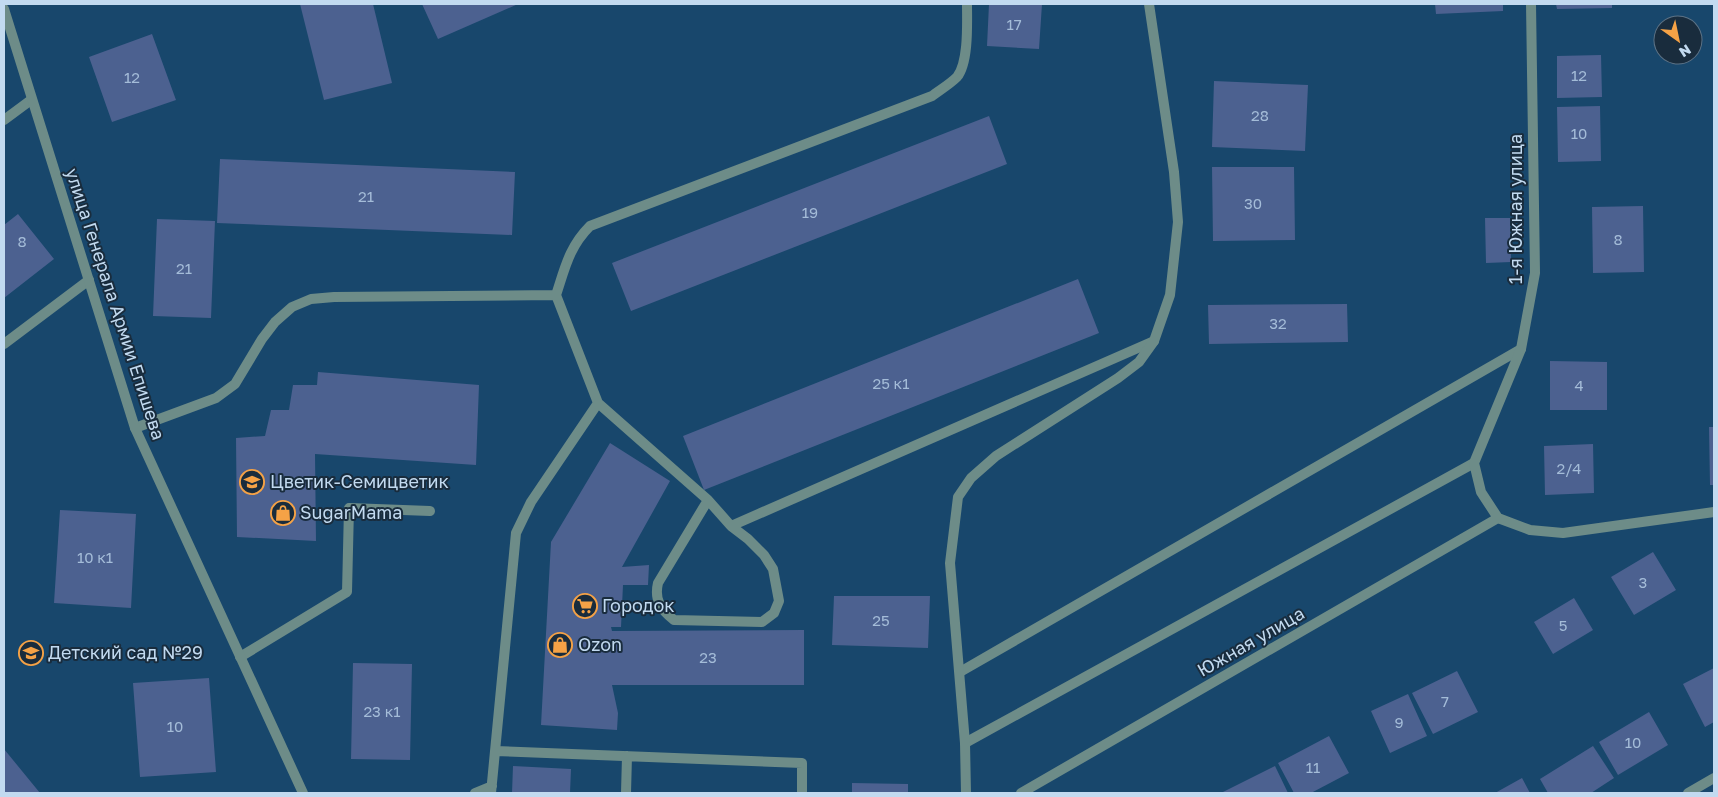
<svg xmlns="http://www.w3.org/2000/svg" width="1718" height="797" font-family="'Golos Text',sans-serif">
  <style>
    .building { fill: #4c6190 }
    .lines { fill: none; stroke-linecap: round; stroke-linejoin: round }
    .lane { stroke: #6d8c88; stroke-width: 10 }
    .street { stroke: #6d8c88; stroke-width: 10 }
    .labels { text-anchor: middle; stroke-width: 4; stroke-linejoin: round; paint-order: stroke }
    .number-label { font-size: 15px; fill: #a4bcd8 }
    .street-label { font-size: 18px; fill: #c2daf0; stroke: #192c3d }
    .poi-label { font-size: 18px; fill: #c2daf0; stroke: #192c3d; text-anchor: start }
  </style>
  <rect width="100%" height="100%" fill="#18476c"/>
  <path class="building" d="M300,4H338V5L373,4L392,83L324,100Z
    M422,4H518L438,39Z
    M989,4H1042L1039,49L987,46Z
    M1435,4H1503V11L1436,14Z
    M1556,4H1612V8L1557,9Z
    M152,34L176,100L112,122L89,57Z
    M1601,55L1602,97L1557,98V56Z
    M1214,81L1308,85L1305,151L1212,147Z
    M1600,106L1601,161L1558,162L1557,107Z
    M989,116L1007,164L631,311L612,263Z
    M220,159L515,172L512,235L217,223Z
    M1212,167H1294L1295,240L1213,241Z
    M1643,206L1644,272L1593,273L1592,207Z
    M18,214L54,259L4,298V225Z
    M1485,218H1510L1511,262L1486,263Z
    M157,219L215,221L211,318L153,316Z
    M1078,279L1099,333L704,490L683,436Z
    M1347,304L1348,342L1209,344L1208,305Z
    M1550,361L1607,362V410H1550Z
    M318,372L479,385L476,465L315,454L316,541L237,537L236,438L265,436L271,410H289L293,385H317Z
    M1709,427H1714V485H1710Z
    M610,443L670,481L622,567L649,565L648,585H623L621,627H611L612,631L804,630V685H612L618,713L617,730L541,725L551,542Z
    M1593,444L1594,493L1545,495L1544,446Z
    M60,510L136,514L131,608L54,603Z
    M1653,552L1676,590L1634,615L1611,577Z
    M834,596H930L928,648L832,645Z
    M1574,598L1593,630L1553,654L1534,622Z
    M353,663L412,664L410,760L351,759Z
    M1714,668V722L1705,727L1683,684Z
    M1457,671L1478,712L1433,734L1412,693Z
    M209,678L216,772L140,777L133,683Z
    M1408,694L1427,736L1390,753L1371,711Z
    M1649,712L1668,745L1618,775L1599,742Z
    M1329,736L1349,773L1311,793H1294L1278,763Z
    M1593,746L1614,778L1591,793H1548L1540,779Z
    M4,749L40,793H4Z
    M513,766L571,769L570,793H512Z
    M1275,766L1288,793H1221Z
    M1522,778L1530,793H1495Z
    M852,783L908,784V793H852Z"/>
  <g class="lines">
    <path class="lane" d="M4,120L31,100
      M556,295C565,268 569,247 590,226L932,96C940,90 950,84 957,77C969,62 967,22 967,4
      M4,344L89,280
      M135,428L216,398L235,384L262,339L275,322L292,307L311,299L334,297L556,295L598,403
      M731,526L1154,341
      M240,657L347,592L349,508L430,511
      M960,672L1521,349
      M965,743L1474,463
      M495,751L802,763V793
      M475,793L492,786
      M491,793L516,533L531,502L598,403L708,500L731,526L748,539L764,555L773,569L779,601L774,613L762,622L674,620C661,610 654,600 658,583L708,500
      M626,793L627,756"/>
    <path class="street" d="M4,9L135,428L303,793
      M1498,518L1481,492L1474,463L1521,349L1535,273L1531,4
      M1498,518L1530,530L1563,533L1714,512
      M966,793L965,743L950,563L958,497L971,478L996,456L1118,378L1139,362L1154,341L1170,295L1178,222L1174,172L1149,4
      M1021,793L1498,518
      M1688,793L1714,778"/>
  </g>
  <defs>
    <symbol id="school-ring" viewBox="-11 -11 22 22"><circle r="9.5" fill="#192c3d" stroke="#f5a246" stroke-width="1.5"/><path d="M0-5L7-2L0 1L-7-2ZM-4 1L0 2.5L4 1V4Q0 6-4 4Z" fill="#f5a246"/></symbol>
    <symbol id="shop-ring" viewBox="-11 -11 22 22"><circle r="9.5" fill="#192c3d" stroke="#f5a246" stroke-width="1.5"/><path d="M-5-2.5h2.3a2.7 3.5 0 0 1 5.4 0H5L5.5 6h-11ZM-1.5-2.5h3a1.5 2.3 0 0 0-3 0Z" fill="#f5a246"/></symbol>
    <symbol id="supermarket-ring" viewBox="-11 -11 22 22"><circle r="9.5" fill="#192c3d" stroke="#f5a246" stroke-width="1.5"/><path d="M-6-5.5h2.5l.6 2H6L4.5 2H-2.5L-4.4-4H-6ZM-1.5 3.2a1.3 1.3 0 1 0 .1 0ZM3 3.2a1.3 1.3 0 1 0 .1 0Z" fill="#f5a246"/></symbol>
  </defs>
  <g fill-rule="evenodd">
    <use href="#school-ring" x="238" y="468" width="28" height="28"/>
    <use href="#shop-ring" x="269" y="499" width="28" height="28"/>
    <use href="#supermarket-ring" x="571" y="592" width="28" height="28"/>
    <use href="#shop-ring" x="546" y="631" width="28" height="28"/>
    <use href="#school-ring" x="17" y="639" width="28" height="28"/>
  </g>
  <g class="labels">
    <g class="number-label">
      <text x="1014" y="30">17</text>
      <text x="1579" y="81">12</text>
      <text x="132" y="83">12</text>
      <text x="1260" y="121">28</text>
      <text x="1579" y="139">10</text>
      <text x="366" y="202">21</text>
      <text x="1253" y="209">30</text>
      <text x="810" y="218">19</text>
      <text x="1618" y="245">8</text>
      <text x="22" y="247">8</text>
      <text x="184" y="274">21</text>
      <text x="1278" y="329">32</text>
      <text x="891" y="389">25 к1</text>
      <text x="1579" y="391">4</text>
      <text x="1569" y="474">2/4</text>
      <text x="95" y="563">10 к1</text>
      <text x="1643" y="588">3</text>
      <text x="881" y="626">25</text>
      <text x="1563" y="631">5</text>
      <text x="708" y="663">23</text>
      <text x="1445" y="707">7</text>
      <text x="382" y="717">23 к1</text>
      <text x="1399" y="728">9</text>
      <text x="175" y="732">10</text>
      <text x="1633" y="748">10</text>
      <text x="1313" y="773">11</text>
    </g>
    <g class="street-label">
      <text transform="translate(1516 209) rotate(-90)" y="6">1-я Южная улица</text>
      <text transform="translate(115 304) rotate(72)" y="6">улица Генерала Армии Епишева</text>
      <text transform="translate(1251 642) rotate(-30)" y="6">Южная улица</text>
    </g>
    <g class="poi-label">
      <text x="270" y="488">Цветик-Семицветик</text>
      <text x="300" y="519">SugarMama</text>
      <text x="602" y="612">Городок</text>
      <text x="578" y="651">Ozon</text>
      <text x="48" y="659">Детский сад №29</text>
    </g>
  </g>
  <rect width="1718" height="797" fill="none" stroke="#c2daf0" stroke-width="10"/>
  <g transform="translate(1678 40) rotate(147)"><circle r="24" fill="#192c3d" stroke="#5d7285"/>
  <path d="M0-4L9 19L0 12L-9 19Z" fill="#f5a246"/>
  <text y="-8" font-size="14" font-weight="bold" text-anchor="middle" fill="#c2daf0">N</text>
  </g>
</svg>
